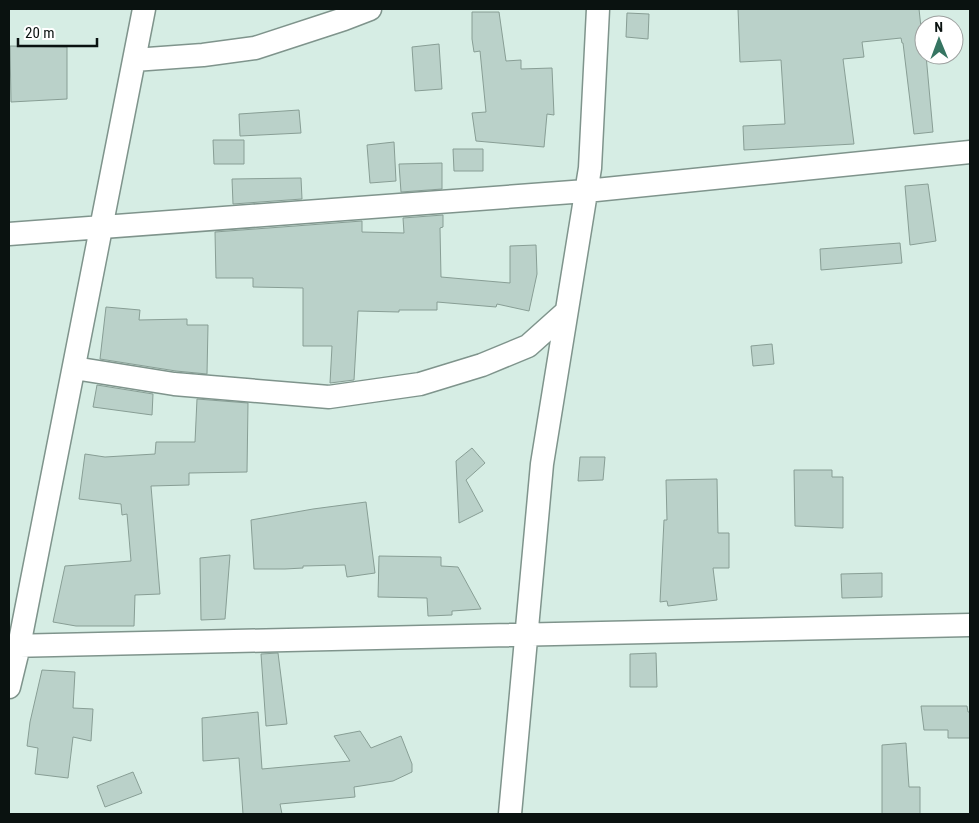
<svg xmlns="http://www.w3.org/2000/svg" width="979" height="823" font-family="'Roboto Condensed',sans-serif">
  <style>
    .building { fill: #bad1c9; stroke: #889e95 }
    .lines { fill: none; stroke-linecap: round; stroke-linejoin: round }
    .minor-casing { stroke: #7f948c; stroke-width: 25 }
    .minor { stroke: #fff; stroke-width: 22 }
  </style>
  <rect width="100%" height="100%" fill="#d6ede4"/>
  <path class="building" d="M738,9H919L924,55H926L933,132L914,134L903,43H902L901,38L862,42L864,57L843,59L854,144L744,150L743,126L785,124L781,60L740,62Z
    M472,12H499L506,61L521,60V69L552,68L554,115L547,114L544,147L476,141L472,113L486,112L480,51L474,52L472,39Z
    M627,13L649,14L648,39L626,37Z
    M439,44L442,89L415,91L412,47Z
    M10,46L67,47V99L11,102Z
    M299,110L301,133L240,136L239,114Z
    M213,140H244V164H214Z
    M394,142L396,181L370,183L367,145Z
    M453,149H483V171H454Z
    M442,163V189L401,192L399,164Z
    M301,178L302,199L233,204L232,179Z
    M928,184L936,241L910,245L905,186Z
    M443,215V227L440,228L441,277L510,283V246L536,245L537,274L529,311L497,304L496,307L437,302V310H399V312L358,311L354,380L330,383L332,346H303V288L253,287V278H216L215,232L362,221V232L404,233L403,218Z
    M900,243L902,263L821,270L820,249Z
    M106,307L140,310L139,320L187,319V325H208L207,374L176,371L100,359Z
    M772,344L774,364L753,366L751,346Z
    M97,385L153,394L152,415L93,407Z
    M197,399L248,403L247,472L189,473V485L151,486L160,594L135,595L134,626H76L53,622L65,566L131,561L127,514L122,515L121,504L79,499L85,454L105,457L155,454L156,442H195Z
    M472,448L485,463L466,480L483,511L459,523L456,461Z
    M580,457H605L603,480L578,481Z
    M794,470H832V477H843V528L795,526Z
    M717,479L718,533H729V568H713L717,600L668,606L667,601L660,602L664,520H667L666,480Z
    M366,502L375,573L347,577L345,565L303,566V568L285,569H254L251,520L313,509Z
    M230,555L225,619L201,620L200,558Z
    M379,556L441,557V566L458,567L481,609L452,611V615L428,616L427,598L378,597Z
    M882,573V597L842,598L841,574Z
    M278,653L287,724L266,726L261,654Z
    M656,653L657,687H630V654Z
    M42,670L75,672L73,708L93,709L91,741L73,737L68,778L35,774L38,748L27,746L30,722Z
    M921,706H967L968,712H970V738H948V730H924Z
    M258,712L262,769L350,761L334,736L360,731L371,748L401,736L412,764V772L393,781L354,787L355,797L280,804L282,814H243L239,758L203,761L202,718Z
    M906,743L909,787H920V814H882V745Z
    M133,772L142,793L105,807L97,786Z"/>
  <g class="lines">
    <defs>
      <path id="minor" d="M134,60L203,55L255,48L344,19L370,9
        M9,234L586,191L970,152
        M74,368L174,384L329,397L420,384L482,365L528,346L566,312
        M9,646L970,625
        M9,687L19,646L144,9
        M510,814L542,464L590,168L598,9"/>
    </defs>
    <use href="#minor" class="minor-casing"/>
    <use href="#minor" class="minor"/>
  </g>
  <rect width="979" height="823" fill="none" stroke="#0a1210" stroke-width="20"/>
  <g transform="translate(939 40) rotate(359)"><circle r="24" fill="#ffffff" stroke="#9da09f"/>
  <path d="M0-4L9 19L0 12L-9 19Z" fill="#367562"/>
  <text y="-8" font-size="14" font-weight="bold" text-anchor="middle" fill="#0a1210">N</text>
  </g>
  <path d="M18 38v8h79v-8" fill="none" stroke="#0a1210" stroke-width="2.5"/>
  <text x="25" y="38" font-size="15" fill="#0a1210" stroke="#ffffff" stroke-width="4" paint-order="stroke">20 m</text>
</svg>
